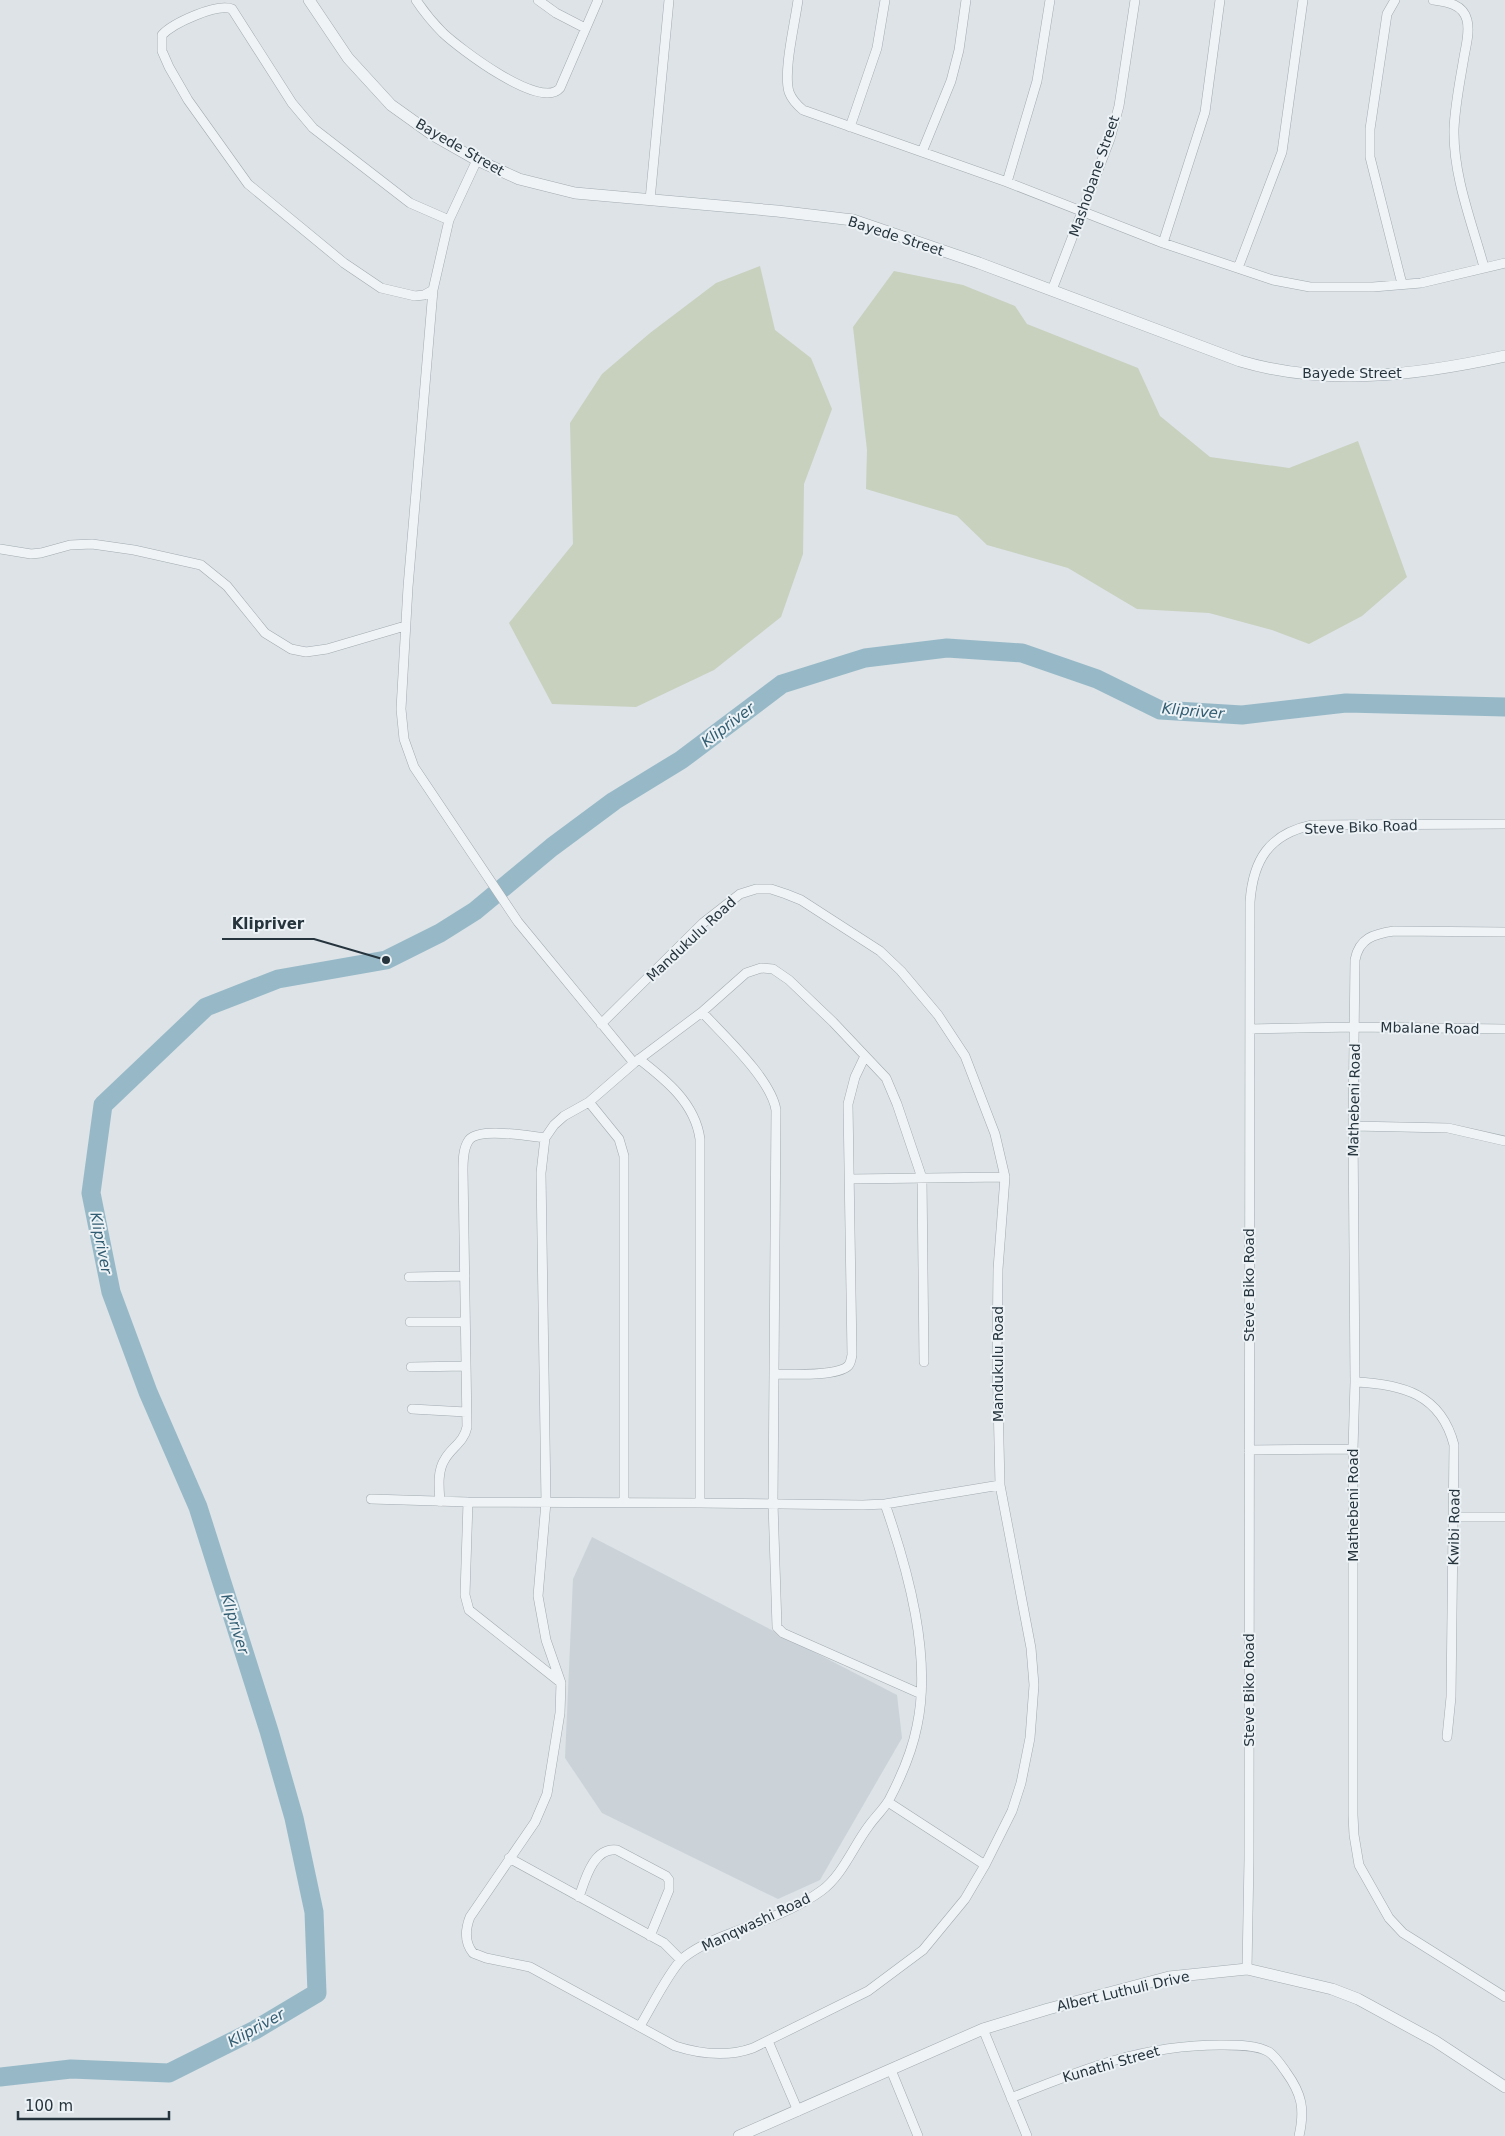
<svg xmlns="http://www.w3.org/2000/svg" width="1505" height="2136" font-family="'DejaVu Sans',sans-serif">
  <style>
    .built { fill: #cbd3d9 }
    .green { fill: #c7d1be }
    .lines { fill: none; stroke-linecap: round; stroke-linejoin: round }
    .river { stroke: #97b9c7; stroke-width: 19 }
    .minor-casing { stroke: #a2abb1; stroke-width: 10 }
    .tertiary-casing { stroke: #a2abb1; stroke-width: 12 }
    .minor { stroke: #f0f3f5; stroke-width: 9 }
    .tertiary { stroke: #f0f3f5; stroke-width: 11 }
    .labels { text-anchor: middle; stroke-width: 4; stroke-linejoin: round; paint-order: stroke }
    .street-label { font-size: 14px; fill: #26343d; stroke: #ecf2f5 }
    .water-label { font-size: 15px; font-style: italic; fill: #315c71; stroke: #ecf2f5 }
    .leader { fill: none; stroke: #26343d; stroke-width: 2 }
    .callout-dot { fill: #26343d; stroke: #ecf2f5; stroke-width: 2 }
    .callout-label { font-size: 15px; text-anchor: middle; font-weight: bold; fill: #26343d; stroke: #ecf2f5; stroke-width: 4; stroke-linejoin: round; paint-order: stroke }
  </style>
  <rect width="100%" height="100%" fill="#dde3e7"/>
  <path class="built" d="M592,1537L897,1695L902,1738L820,1880L778,1899L602,1813L565,1758L573,1579Z"/>
  <path class="green" d="M760,266L775,330L811,358L832,409L804,484L803,554L781,617L714,670L636,707L552,704L509,623L573,544L570,423L602,374L650,333L716,283Z
    M894,271L963,285L1015,306L1027,324L1138,368L1160,416L1210,457L1289,468L1358,441L1407,577L1362,616L1309,644L1272,630L1209,613L1137,609L1068,568L987,545L957,516L866,489L867,450L853,327Z"/>
  <g class="lines">
    <path class="river" d="M0,2077L71,2069L169,2073L255,2030L317,1993L314,1912L294,1818L269,1731L198,1507L148,1392L111,1292L91,1193L103,1105L206,1007L278,979L386,960L440,933L475,911L552,847L614,801L681,760L782,684L865,658L947,648L1022,653L1097,679L1160,710L1242,715L1346,703L1505,707"/>
    <defs>
      <path id="minor" d="M416,0C424,12 433,23 443,33C459,48 541,111 560,88L598,0
        M538,0L556,13L585,28
        M798,0C795,23 783,71 789,92C792,100 797,105 803,110L1007,182L1163,243L1273,280L1310,287H1373L1421,283L1505,263
        M1395,0L1387,14L1370,129V157L1402,284
        M1433,0C1447,2 1463,4 1467,20C1470,32 1466,45 1464,57C1460,81 1455,105 1454,129C1453,176 1472,223 1484,267
        M850,127L877,48L885,0
        M922,152L951,81L959,50L966,0
        M1007,182L1037,81L1050,0
        M650,200L669,0
        M449,220L410,203L313,128L292,103L232,9C217,3 173,23 162,35V51L169,67L188,100L248,184L344,263L381,288L415,296L424,295L433,290L449,220L477,160
        M1163,243L1205,112L1220,0
        M1238,268L1282,152L1303,0
        M433,290L408,587L401,709L404,739L414,767L518,922L634,1063
        M1052,290L1110,139L1119,106L1135,0
        M0,549L31,554L41,553L70,545L92,544L134,550L201,565L227,586L265,633L291,649L306,652L327,649L405,626
        M1505,932L1394,931C1374,934 1359,938 1355,960L1353,1126L1355,1382L1353,1449V1815L1354,1835L1359,1865L1389,1918L1403,1933L1505,1997
        M702,1012C724,1036 771,1079 776,1110L773,1503L777,1627L783,1633L921,1694
        M601,1024L703,923L740,894L756,889H771L786,894L801,900L880,951L901,971L938,1015L965,1056L995,1134L1005,1177L998,1269L997,1358L1000,1485L1031,1648L1034,1685L1030,1738L1021,1783L1012,1811L985,1865L965,1899L923,1950L868,1991L753,2048C728,2057 700,2054 675,2046L530,1967L486,1958L473,1953C464,1942 465,1930 470,1917L535,1822L547,1794L560,1713L561,1683L546,1640L538,1596L546,1502L541,1173L545,1138L554,1125L564,1116L589,1102L634,1063L702,1012L746,973L761,968L773,969L789,980L833,1022L886,1078L897,1104L922,1178L924,1362
        M1250,1029L1355,1027L1505,1029
        M639,1059C666,1080 695,1103 700,1139V1503
        M589,1102L619,1139L624,1156V1502
        M1353,1126L1448,1128L1505,1141
        M850,1179L1005,1177
        M409,1277L465,1276
        M410,1322H465
        M411,1367L466,1366
        M774,1374C790,1374 836,1377 848,1366C851,1363 851,1359 852,1355L848,1104L855,1077L865,1056
        M1355,1382C1402,1384 1441,1394 1454,1445L1451,1697L1447,1737
        M412,1409L466,1412
        M1249,1450L1353,1449
        M371,1499L468,1502L700,1503L863,1505L885,1504L1000,1485
        M440,1502C439,1488 437,1471 445,1459C452,1447 464,1442 467,1427L463,1170C463,1161 463,1148 469,1140C479,1127 529,1136 545,1138
        M468,1502L465,1595L469,1610L560,1682
        M1454,1517H1505
        M888,1802L985,1865
        M509,1858L664,1943L681,1960
        M579,1897C585,1880 593,1847 617,1850L666,1876L669,1880V1890L650,1936
        M1247,1969L1249,1859L1250,902C1253,860 1269,834 1312,825L1505,824
        M640,2026C651,2008 668,1973 682,1959C695,1948 713,1940 729,1934C759,1922 795,1910 821,1891C842,1876 853,1847 868,1827C874,1818 883,1810 889,1800C901,1777 912,1752 917,1726C932,1656 908,1570 885,1504
        M983,2029L1027,2136
        M768,2041L798,2111
        M891,2070L918,2136
        M1011,2098C1083,2069 1145,2044 1224,2045C1237,2045 1257,2045 1269,2052C1276,2057 1281,2065 1286,2072C1302,2094 1305,2109 1299,2136"/>
      <path id="tertiary" d="M309,0L348,58L391,105L433,135L477,160L519,179L575,193L777,211L853,220L979,263L1240,361C1328,387 1417,375 1505,356
        M739,2136L983,2029L1048,2009L1169,1977L1247,1969L1332,1989L1358,1999L1435,2041L1505,2087"/>
    </defs>
    <use href="#minor" class="minor-casing"/>
    <use href="#tertiary" class="tertiary-casing"/>
    <use href="#minor" class="minor"/>
    <use href="#tertiary" class="tertiary"/>
  </g>
  <g class="labels">
    <g class="street-label">
      <text transform="translate(460 147) rotate(30)" y="5">Bayede Street</text>
      <text transform="translate(1094 176) rotate(-71)" y="5">Mashobane Street</text>
      <text transform="translate(896 236) rotate(18)" y="5">Bayede Street</text>
      <text x="1352" y="378">Bayede Street</text>
      <text transform="translate(1361 827) rotate(-2)" y="5">Steve Biko Road</text>
      <text transform="translate(691 939) rotate(-43)" y="5">Mandukulu Road</text>
      <text transform="translate(1430 1028) rotate(1)" y="5">Mbalane Road</text>
      <text transform="translate(1354 1100) rotate(-89)" y="5">Mathebeni Road</text>
      <text transform="translate(1249 1285) rotate(-90)" y="5">Steve Biko Road</text>
      <text transform="translate(998 1364) rotate(-90)" y="5">Mandukulu Road</text>
      <text transform="translate(1353 1505) rotate(-90)" y="5">Mathebeni Road</text>
      <text transform="translate(1454 1527) rotate(-89)" y="5">Kwibi Road</text>
      <text transform="translate(1249 1690) rotate(-90)" y="5">Steve Biko Road</text>
      <text transform="translate(756 1922) rotate(-25)" y="5">Manqwashi Road</text>
      <text transform="translate(1123 1991) rotate(-13)" y="5">Albert Luthuli Drive</text>
      <text transform="translate(1111 2064) rotate(-16)" y="5">Kunathi Street</text>
    </g>
    <g class="water-label">
      <text transform="translate(1193 711) rotate(5)" y="5">Klipriver</text>
      <text transform="translate(728 725) rotate(-37)" y="5">Klipriver</text>
      <text transform="translate(101 1243) rotate(79)" y="5">Klipriver</text>
      <text transform="translate(235 1624) rotate(73)" y="5">Klipriver</text>
      <text transform="translate(256 2028) rotate(-29)" y="5">Klipriver</text>
    </g>
  </g>
  <path class="leader" d="M386 960L314 939H222"/>
  <circle class="callout-dot" cx="386" cy="960" r="5"/>
  <g class="callout-label">
    <text x="268" y="929">Klipriver</text>
  </g>
  <path d="M18 2111v8h151v-8" fill="none" stroke="#26343d" stroke-width="2.5"/>
  <text x="25" y="2111" font-size="15" fill="#26343d" stroke="#ecf2f5" stroke-width="4" paint-order="stroke">100 m</text>
</svg>
